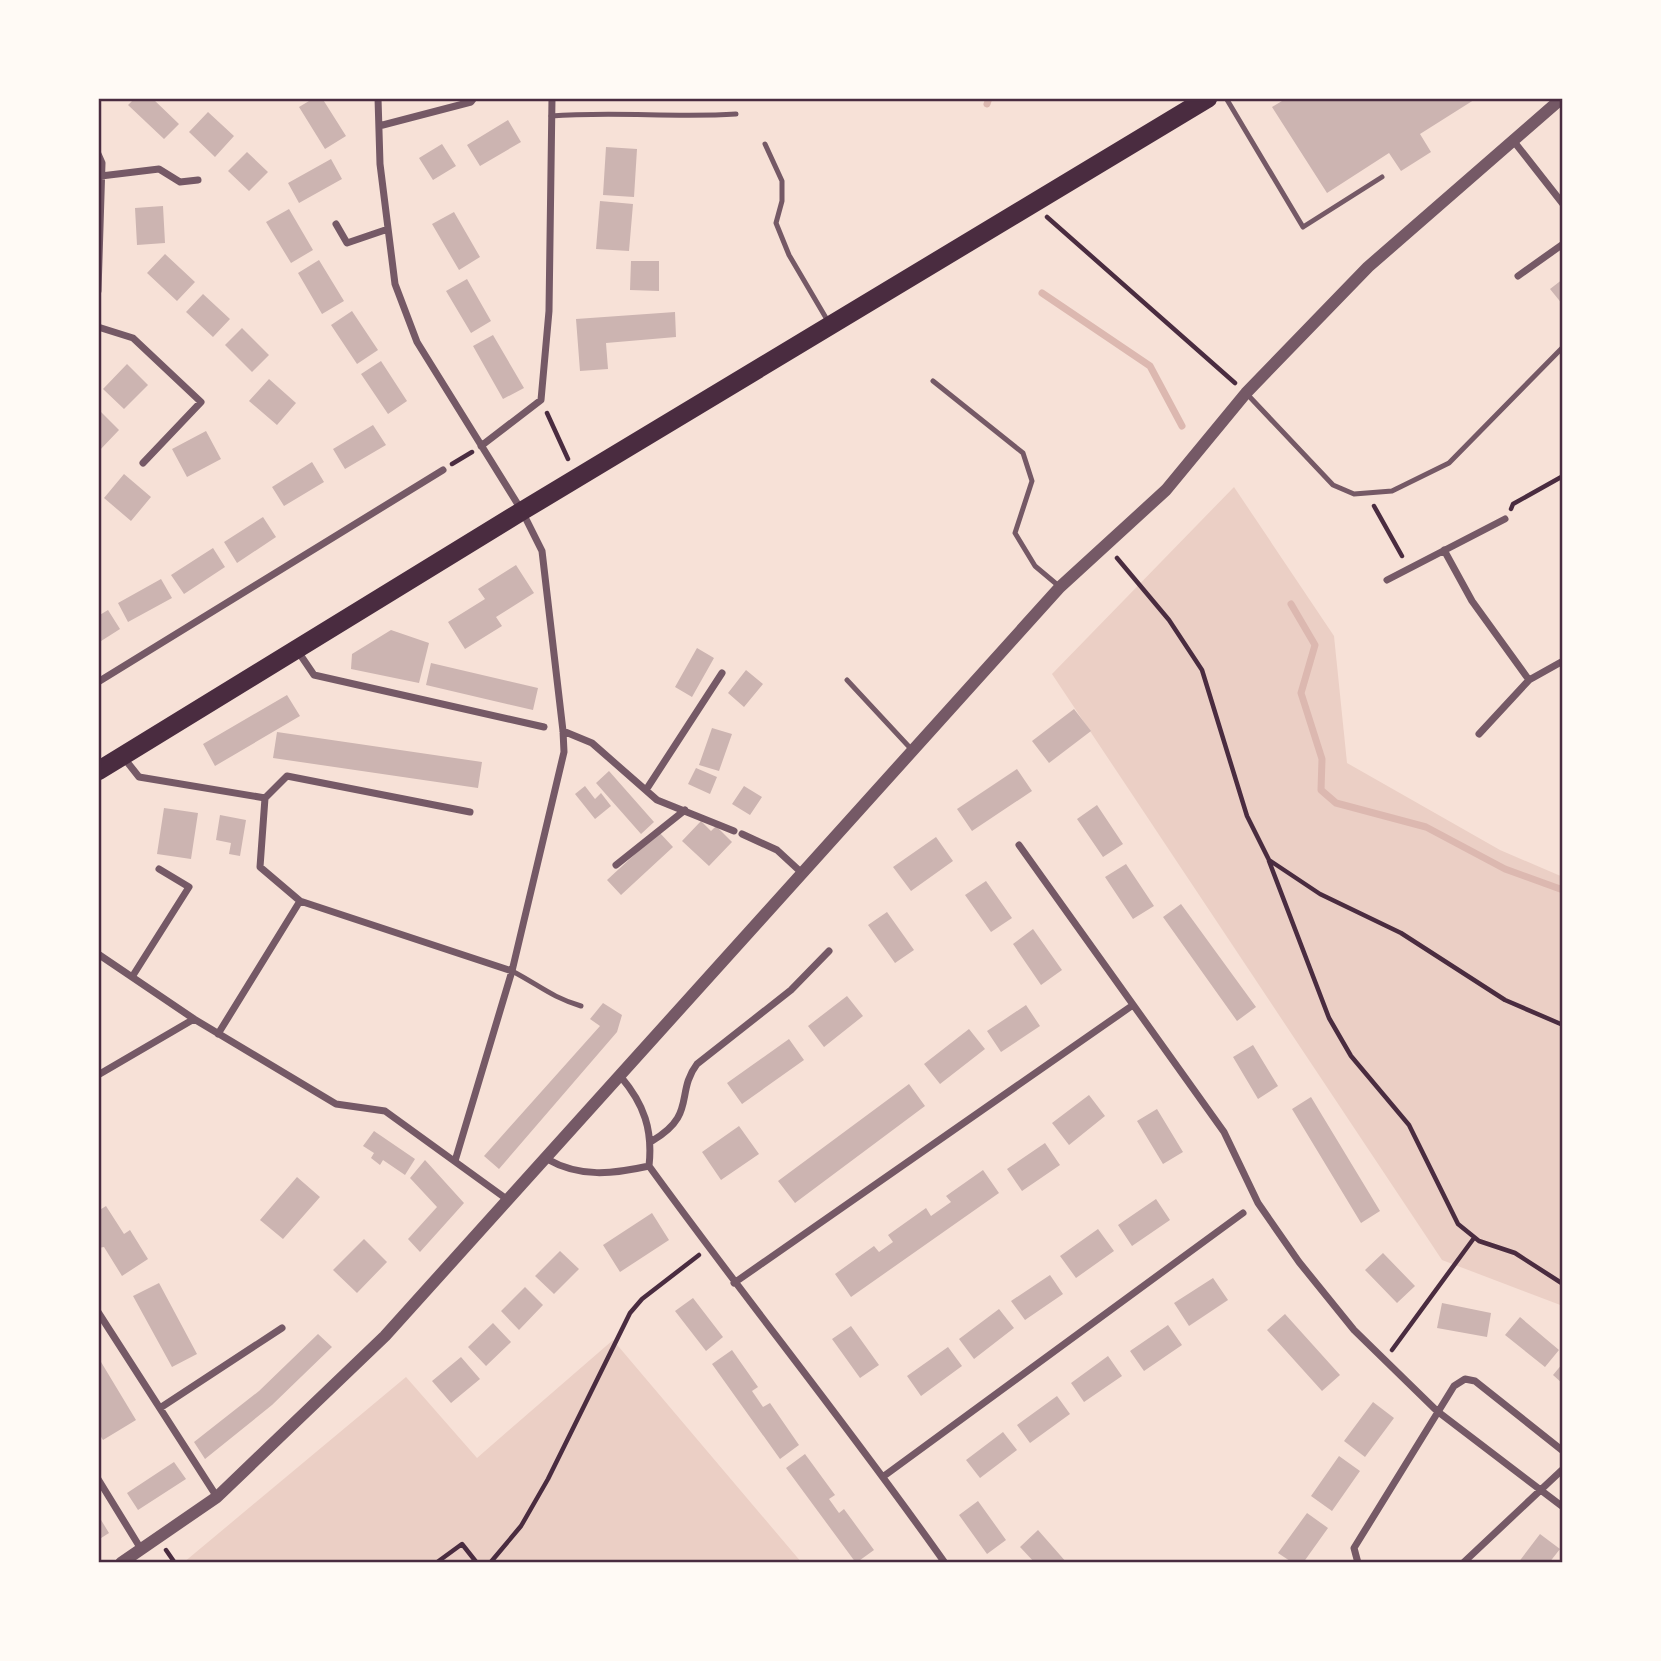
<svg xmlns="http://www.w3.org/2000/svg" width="1661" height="1661" font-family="'Fira Sans Condensed',sans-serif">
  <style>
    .green { fill: #ebcfc5 }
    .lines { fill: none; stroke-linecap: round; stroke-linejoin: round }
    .stream { stroke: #dcb8b0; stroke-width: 7 }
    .building { fill: #ccb4b1 }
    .path { stroke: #4a2c40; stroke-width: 4.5 }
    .service { stroke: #755966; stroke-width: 5 }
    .minor { stroke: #755966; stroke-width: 7 }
    .tertiary { stroke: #755966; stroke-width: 12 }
    .trunk { stroke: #4a2c40; stroke-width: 19 }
    .neatline { fill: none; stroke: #4a2c40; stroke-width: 2.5 }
  </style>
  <rect width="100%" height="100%" fill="#f7e1d7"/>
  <path class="green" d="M1234,487L1334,636L1347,763L1500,850L1563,877V1306L1442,1260L1052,674Z
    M613,1340L802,1563H183L406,1377L477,1458Z"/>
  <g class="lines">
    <path class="stream" d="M987,104L989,98
      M1042,293L1150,366L1182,426
      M1291,604L1315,645L1301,693L1322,759L1321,790L1336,803L1426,827L1505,869L1563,890"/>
  </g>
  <path class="building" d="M135,98H152L179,124L164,139L128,105Z
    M314,98H322L346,136L325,149L299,107Z
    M1287,98H1477L1420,134L1431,152L1401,171L1389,153L1327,193L1272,107Z
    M208,112L234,136L215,157L189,132Z
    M508,120L521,142L480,166L467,145Z
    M442,144L456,166L433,180L419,158Z
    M606,147L637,149L634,197L603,195Z
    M247,152L268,172L249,191L228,171Z
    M331,159L342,179L299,203L288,183Z
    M600,201L633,204L629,251L596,249Z
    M163,206L165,243L137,245L135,208Z
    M289,209L313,250L291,263L266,222Z
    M454,212L480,257L459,270L432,224Z
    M165,254L195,282L177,301L147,273Z
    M319,260L344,301L322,314L298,273Z
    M631,261H659V291L630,290Z
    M467,279L491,321L471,333L446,291Z
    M1563,279V305L1550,289Z
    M203,294L230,319L213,337L186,312Z
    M352,311L378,350L357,364L331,325Z
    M675,312L676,337L606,343L608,369L580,371L576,319Z
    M242,328L269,355L252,372L225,345Z
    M493,335L524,388L503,399L473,346Z
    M381,361L407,401L388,414L361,374Z
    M127,364L148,385L124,409L103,389Z
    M269,379L296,403L277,425L249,401Z
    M98,409L119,430L98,452Z
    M373,425L386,445L345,469L333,449Z
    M206,431L221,459L187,477L172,449Z
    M312,462L324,482L284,506L272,487Z
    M124,474L151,497L131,521L104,498Z
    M263,517L276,537L237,563L224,542Z
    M213,548L225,567L184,594L171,575Z
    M516,565L534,593L496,617L502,626L465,649L448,622L485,599L478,589Z
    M161,579L172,598L128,622L118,603Z
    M108,610L120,629L98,643V616Z
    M391,630L429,643L419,683L351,669L352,654Z
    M697,648L714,658L692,697L675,687Z
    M431,663L538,688L533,710L426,685Z
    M746,670L763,684L744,707L728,693Z
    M287,695L300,716L215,766L203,744Z
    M1074,709L1091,731L1049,763L1032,741Z
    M712,728L732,734L719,771L699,765Z
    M277,732L482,762L478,788L273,758Z
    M696,768L717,777L710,794L688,784Z
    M1017,769L1032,791L972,831L957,809Z
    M609,771L654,822L641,834L596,783Z
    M585,786L595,799L601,793L611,806L595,819L575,794Z
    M744,786L762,797L750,815L732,804Z
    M1097,805L1123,844L1103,857L1077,819Z
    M164,808L198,813L191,859L157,854Z
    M220,815L246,820L240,856L229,854L231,843L216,840Z
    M701,821L711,831L716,826L732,842L709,866L682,841Z
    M659,832L673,847L621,895L607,880Z
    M936,837L953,861L911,891L893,867Z
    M1126,864L1154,906L1133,919L1105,877Z
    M986,881L1012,918L991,932L965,895Z
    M1181,904L1256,1007L1237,1021L1163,917Z
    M887,912L914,950L895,963L868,925Z
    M1033,929L1062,970L1041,985L1013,944Z
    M847,996L863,1016L824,1047L808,1026Z
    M603,1003L622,1015L617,1032L499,1169L484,1156L600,1026L590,1019Z
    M1026,1005L1040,1026L1001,1052L987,1031Z
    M969,1029L985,1049L940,1084L924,1064Z
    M789,1039L804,1060L742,1104L727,1083Z
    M1253,1045L1278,1086L1258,1099L1233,1057Z
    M909,1084L925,1106L795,1203L778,1181Z
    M1089,1095L1105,1116L1069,1145L1052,1123Z
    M1311,1097L1380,1211L1361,1223L1292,1109Z
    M1157,1109L1183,1152L1163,1164L1137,1121Z
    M739,1126L759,1154L721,1180L702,1152Z
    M374,1131L415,1159L405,1175L383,1160L380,1165L371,1158L374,1153L363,1146Z
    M1045,1143L1060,1165L1022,1191L1007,1169Z
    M425,1160L464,1203L420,1252L408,1239L437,1207L410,1178Z
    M983,1170L999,1193L851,1297L835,1274L874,1246L879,1252L893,1242L888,1235L926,1208L931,1216L951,1202L946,1196Z
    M297,1177L320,1197L283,1239L260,1220Z
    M1156,1199L1170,1220L1132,1246L1118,1225Z
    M106,1206L124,1234L130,1230L148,1259L122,1276L104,1247L98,1248V1211Z
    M652,1213L669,1240L620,1272L603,1245Z
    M1098,1229L1114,1251L1076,1278L1060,1256Z
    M364,1239L387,1262L357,1293L333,1270Z
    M560,1251L579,1269L554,1294L535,1276Z
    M1383,1253L1415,1286L1397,1303L1365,1270Z
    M1050,1275L1063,1294L1025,1320L1011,1301Z
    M1213,1278L1228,1300L1189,1326L1174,1303Z
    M159,1283L197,1354L172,1367L133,1296Z
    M525,1287L543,1305L519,1330L501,1311Z
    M693,1298L723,1337L706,1351L675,1311Z
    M1442,1303L1491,1313L1487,1337L1437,1328Z
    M999,1309L1014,1328L974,1359L959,1339Z
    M1285,1314L1340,1375L1322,1391L1267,1330Z
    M1520,1317L1559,1350L1545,1367L1505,1335Z
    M493,1323L511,1342L486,1366L468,1347Z
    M1168,1325L1182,1345L1144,1371L1130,1351Z
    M851,1326L879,1365L860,1378L832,1339Z
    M318,1334L332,1347L272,1405L205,1459L194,1442L259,1391Z
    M948,1347L962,1366L921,1396L907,1376Z
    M732,1350L758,1387L752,1391L763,1407L770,1403L799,1445L780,1459L712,1364Z
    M1108,1356L1122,1376L1084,1402L1071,1383Z
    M98,1357L136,1420L103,1440L98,1432Z
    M461,1357L480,1379L451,1403L432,1381Z
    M1563,1363V1384L1553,1375Z
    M1057,1396L1070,1414L1030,1443L1017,1425Z
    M1373,1402L1394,1418L1365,1457L1344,1441Z
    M1003,1432L1017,1450L980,1478L966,1460Z
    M805,1454L835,1495L829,1499L839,1513L844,1509L874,1550L856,1563L786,1468Z
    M1339,1456L1360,1471L1332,1511L1311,1496Z
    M174,1462L186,1479L138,1510L127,1493Z
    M978,1501L1006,1540L987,1554L959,1515Z
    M1307,1513L1328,1528L1303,1563H1293L1278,1553Z
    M98,1515L109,1533L98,1540Z
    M1038,1530L1067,1563H1035L1020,1547Z
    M1540,1534L1560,1549L1549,1563H1518Z"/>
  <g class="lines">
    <path class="path" d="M1047,217L1235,383
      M547,413L568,459
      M452,464L472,452
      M1374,506L1402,556
      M1511,509L1513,504L1563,476
      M1117,558L1169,620L1202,670L1247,816L1269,860L1320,894L1401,933L1505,1000L1563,1025
      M1269,861L1329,1018L1351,1056L1409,1125L1458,1224L1479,1241L1515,1253L1563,1284
      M1392,1350L1474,1238
      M166,1550L175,1563
      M436,1563L462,1544L477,1563
      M490,1563L521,1526L548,1479L630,1313L642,1299L699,1255"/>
    <path class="service" d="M1226,98L1303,227L1382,177
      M551,116C613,111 675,118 736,114
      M765,144L782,181V201L776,223L789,255L829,323
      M933,381L1023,453L1032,481L1015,533L1035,566L1060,587
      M1246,393L1333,485L1354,494L1392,491L1449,463L1563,347
      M847,680L913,751
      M512,971C539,985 551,997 581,1006"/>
    <path class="minor" d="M378,98L380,164L395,284L417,342L522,511L542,551L563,731L564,752L512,971L455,1161
      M379,126L471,102L474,98
      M1512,139L1563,204
      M98,154L102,163L98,291
      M101,176L159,169L180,182L198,180
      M336,224L347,243L388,229
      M1518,276L1563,244
      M98,327L133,338L201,402L143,463
      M481,446L541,400L549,311L552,98
      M1444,550L1472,601L1529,680
      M1387,580L1505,519
      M297,650L314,675L544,727
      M98,682L443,470
      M563,731L592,743L657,800L734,831
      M1479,734L1529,680L1563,661
      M124,758L139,777L265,798L287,776L470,812
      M646,790L722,673
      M265,798L260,867L300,901L512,971
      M742,834L777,850L803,874
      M1019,845L1224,1132L1258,1203L1299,1262L1354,1330L1437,1411L1563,1507
      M616,865L685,810
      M98,954L194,1019L336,1104L385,1111L508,1200
      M132,977L189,887L159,869
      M218,1034L300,901
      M98,1075L194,1019
      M621,1077C644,1104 653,1130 649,1166C746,1300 850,1428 945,1563
      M652,1141C697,1115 675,1093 697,1064L791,990L829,951
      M547,1159C580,1178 613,1174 649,1166
      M734,1283L1133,1005
      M98,1312L217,1497
      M160,1408L282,1328
      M884,1476L1243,1213
      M98,1479L141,1549
      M1358,1563L1354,1548L1454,1386L1465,1379L1475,1381L1563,1451
      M1463,1563L1563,1469"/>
    <path class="tertiary" d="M121,1563L217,1497L385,1336L1060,587L1166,490L1246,393L1368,267L1562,98"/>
    <path class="trunk" d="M98,771L522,511L1208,98"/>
  </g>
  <rect width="1661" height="1661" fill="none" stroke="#fffaf5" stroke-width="200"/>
  <rect x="100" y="100" width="1461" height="1461" class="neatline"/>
</svg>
